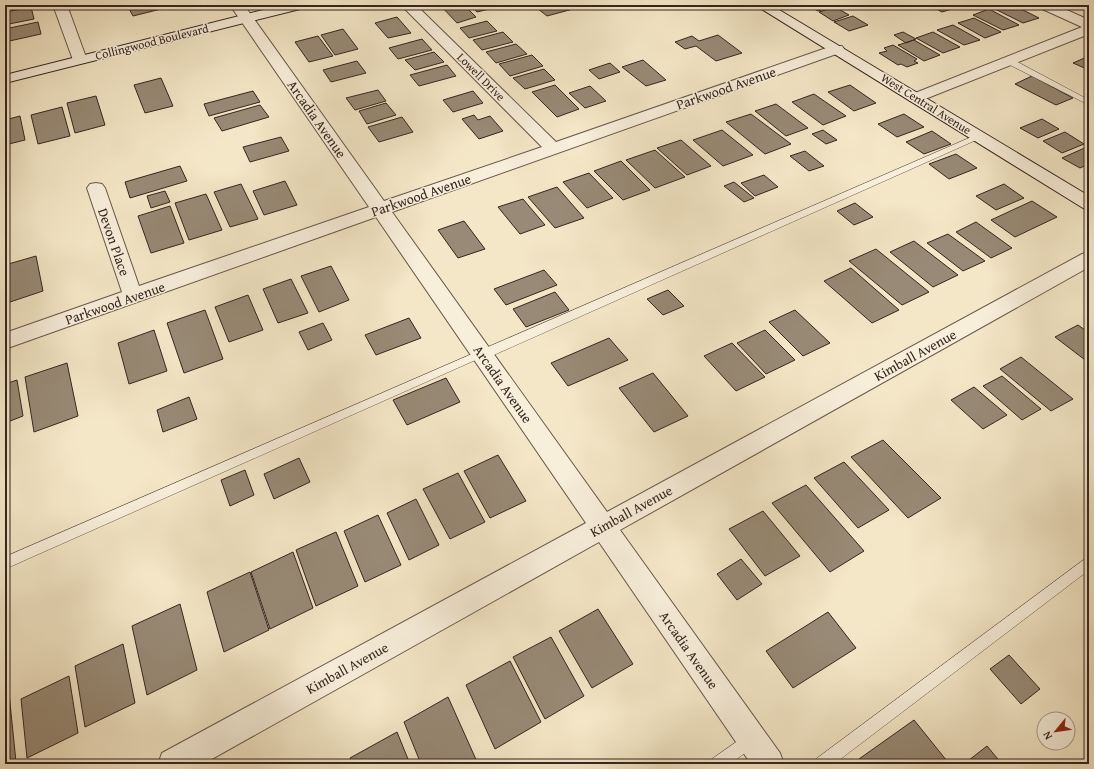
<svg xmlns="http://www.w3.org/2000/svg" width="1094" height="769" font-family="'Gentium Book Plus',serif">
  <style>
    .building { fill: #988a76; stroke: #35251f }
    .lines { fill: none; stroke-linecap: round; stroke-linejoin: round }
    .lane-casing { stroke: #655649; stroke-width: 1 }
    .street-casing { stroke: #655649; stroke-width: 2 }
    .secondary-casing { stroke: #35251f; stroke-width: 2 }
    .lane { fill: #f8efdb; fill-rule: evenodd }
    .street { fill: #f8efdb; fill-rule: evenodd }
    .secondary { fill: #f8efdb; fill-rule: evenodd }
    .labels { text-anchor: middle; stroke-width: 3; stroke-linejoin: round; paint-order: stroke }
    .far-street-label { font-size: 12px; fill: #35251f; stroke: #f8efdb }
    .street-label { font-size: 14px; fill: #35251f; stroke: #f8efdb }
  </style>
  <rect width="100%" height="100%" fill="#f4e7c7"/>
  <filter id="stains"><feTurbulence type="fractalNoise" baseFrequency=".005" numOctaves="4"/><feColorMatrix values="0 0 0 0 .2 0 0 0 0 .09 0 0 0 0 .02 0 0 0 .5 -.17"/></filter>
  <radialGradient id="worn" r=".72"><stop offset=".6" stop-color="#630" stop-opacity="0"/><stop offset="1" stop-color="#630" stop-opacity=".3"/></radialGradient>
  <path class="building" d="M127,5H164L165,8L133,16Z
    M440,5H464L476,17L457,23Z
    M470,5H495L497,7L477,12Z
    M533,5H568L573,9L547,16Z
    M807,5H832L833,6L818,11Z
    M929,5H950L955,8L942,12Z
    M1006,5H1013L1039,18L1023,23L995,9Z
    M31,7L34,19L9,24L6,12Z
    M835,7L849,15L833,21L819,12Z
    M989,9L1019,25L1003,30L973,15Z
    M853,16L868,25L849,31L834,22Z
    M397,17L411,33L388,38L375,23Z
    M974,18L1001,32L985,38L958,23Z
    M487,21L497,31L469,38L460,28Z
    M38,22L41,34L5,42V29Z
    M953,25L980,40L964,45L937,30Z
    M343,29L358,49L335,55L321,35Z
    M503,32L513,42L482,50L473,40Z
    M903,32L916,39L906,43L894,35Z
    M933,32L960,47L943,53L916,38Z
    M718,35L742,53L716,61L696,46L685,49L675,42L692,36L699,41Z
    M318,36L333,56L309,62L295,42Z
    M422,39L432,50L398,59L389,48Z
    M914,40L940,55L924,61L898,45Z
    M516,44L527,54L496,63L486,52Z
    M893,45L917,59L914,61L918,63L907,67L901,64L898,65L879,53L887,51L884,48Z
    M434,52L444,62L415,70L405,60Z
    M532,55L543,66L510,76L499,64Z
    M1089,56V70L1073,63Z
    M643,60L666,80L646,86L622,67Z
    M357,61L366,73L331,82L323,70Z
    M610,63L620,72L599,79L589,70Z
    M447,65L456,76L419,86L410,75Z
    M544,69L555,80L525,89L513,78Z
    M1032,76L1073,98L1056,105L1015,84Z
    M161,78L173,106L145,113L134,85Z
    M555,85L579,109L557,117L532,92Z
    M850,85L876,103L854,111L828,92Z
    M590,86L606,101L585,108L569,93Z
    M378,90L386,101L355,110L346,98Z
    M253,91L260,102L209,116L204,104Z
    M473,91L483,103L453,112L443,100Z
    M814,94L846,116L823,125L792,102Z
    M96,96L105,125L75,133L67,103Z
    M386,103L396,115L367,124L359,111Z
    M776,104L808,128L786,136L755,111Z
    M260,105L269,117L222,131L214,118Z
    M62,107L70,136L38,144L31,115Z
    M751,114L791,144L765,154L726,122Z
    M904,114L924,127L897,137L878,124Z
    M474,115L478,120L490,116L503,131L479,139L462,119Z
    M20,116L25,140L5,145V120Z
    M402,117L413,132L379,142L368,127Z
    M1042,119L1059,129L1038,138L1020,128Z
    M722,130L753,155L723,166L693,140Z
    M823,130L837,140L826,144L812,134Z
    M932,131L951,144L924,154L906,142Z
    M1065,132L1084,144L1062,153L1043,141Z
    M281,137L289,151L250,162L243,147Z
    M681,140L711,166L687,175L657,148Z
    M1089,146V164L1080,168L1062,158Z
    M655,150L685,177L655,188L626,160Z
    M805,151L824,166L809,171L790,156Z
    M956,154L977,168L949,179L929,164Z
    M621,161L650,190L623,200L594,171Z
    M180,166L187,181L130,198L125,182Z
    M589,173L613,198L587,208L563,182Z
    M764,175L778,187L755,196L741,183Z
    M285,181L297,205L264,215L253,191Z
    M734,182L754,198L744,202L724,186Z
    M241,184L258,219L230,227L214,192Z
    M1004,184L1024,198L996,210L976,196Z
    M557,187L584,218L555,228L528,197Z
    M165,191L170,202L151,208L147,196Z
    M206,194L222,230L189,240L175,203Z
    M523,199L545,225L520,234L498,207Z
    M1032,201L1057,217L1015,237L991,220Z
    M855,203L873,217L854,225L837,211Z
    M170,206L184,243L151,253L138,216Z
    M464,221L485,249L458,258L438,230Z
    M976,222L1012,248L991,258L956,232Z
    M948,234L985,261L963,271L927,243Z
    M914,241L958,275L933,287L890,252Z
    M876,249L929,292L902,305L849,261Z
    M36,256L43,291L7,303L5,265Z
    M331,266L349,300L319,312L301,276Z
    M851,268L899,310L872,323L824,281Z
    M544,270L557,285L506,305L494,289Z
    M291,279L308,313L278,323L263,289Z
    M668,290L684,306L663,315L647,299Z
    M555,292L569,310L526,327L513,309Z
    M248,295L263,330L229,342L215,307Z
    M205,310L223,359L184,373L167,323Z
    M795,310L830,343L803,356L769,322Z
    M409,318L421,338L376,355L365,335Z
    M323,323L332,340L308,350L299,332Z
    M1078,325L1089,333V363L1055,337Z
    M154,330L167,371L129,384L118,343Z
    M765,330L795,360L766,374L737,343Z
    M609,338L628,360L568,386L551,363Z
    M732,343L765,377L736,391L704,356Z
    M1021,357L1073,399L1051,411L1000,369Z
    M67,363L78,416L34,432L25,377Z
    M653,373L688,416L654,432L619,388Z
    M1002,376L1041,409L1022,420L983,386Z
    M446,378L460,402L407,425L393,400Z
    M17,380L23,416L5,423V384Z
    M974,387L1007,415L983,429L951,400Z
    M189,397L197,419L163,432L157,410Z
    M883,440L941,498L908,518L851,457Z
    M498,455L526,501L490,518L464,471Z
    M299,458L310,482L274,499L264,474Z
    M844,462L889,510L858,528L814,478Z
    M245,470L254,495L230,506L221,480Z
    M458,473L485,522L450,539L423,489Z
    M806,485L864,551L830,572L772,503Z
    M416,499L439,545L409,560L387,513Z
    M763,511L800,556L765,576L729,529Z
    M378,515L401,565L365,582L344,531Z
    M336,532L358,586L316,606L296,550Z
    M293,552L313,608L270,629L251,572Z
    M741,559L762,584L737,600L717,574Z
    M250,572L269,630L224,652L207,592Z
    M180,604L197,670L147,695L132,626Z
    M598,609L633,664L592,688L559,631Z
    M828,612L856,648L793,688L766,651Z
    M551,637L584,696L545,719L513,657Z
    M123,644L135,703L85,727L75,666Z
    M1009,655L1040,689L1021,704L990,669Z
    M510,661L541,722L495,749L466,685Z
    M69,676L78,733L27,758L21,699Z
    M9,693L16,762L5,764V695Z
    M448,697L478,764H421L404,722Z
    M914,720L947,761L943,764H863L859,759Z
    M397,732L410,764H352L350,758Z
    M987,746L1002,764H964Z"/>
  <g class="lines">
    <defs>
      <path id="lane" d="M1006,59H1012L1089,100V105L1006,63Z
        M976,135H982L983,137L487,358H480L5,569V557Z
        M1089,556V570L834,764H813L816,759Z
        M752,731L757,734L760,739L757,744L730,764H709L712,759Z"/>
      <path id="street" d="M53,5H67L87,60L85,63H75L73,60Z
        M230,5H244L384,201L542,147L401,5H416L556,142L832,46H842L844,49L842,52L392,212L607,512L1082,254L1089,252V267L620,530L780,753L784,764H751L599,542L203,764H158L162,753L586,523L376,217L5,349V333L122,292L87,188L90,184L96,183L102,184L105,188L139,286L369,207Z
        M1038,5H1056L1089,20V34L920,101H910L907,98L910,95L1082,27L1040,8Z"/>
      <path id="secondary" d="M283,5H306L304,8L5,83V75Z
        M755,5H771L1089,196V210L1083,208Z"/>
    </defs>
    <use href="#lane" class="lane-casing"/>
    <use href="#street" class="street-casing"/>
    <use href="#secondary" class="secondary-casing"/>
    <use href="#lane" class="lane"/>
    <use href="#street" class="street"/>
    <use href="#secondary" class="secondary"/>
  </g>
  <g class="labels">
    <g class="far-street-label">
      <text transform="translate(152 42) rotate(-14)" y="4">Collingwood Boulevard</text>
      <text transform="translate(481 77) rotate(45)" y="4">Lowell Drive</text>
      <text transform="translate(926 104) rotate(32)" y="4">West Central Avenue</text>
    </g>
    <g class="street-label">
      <text transform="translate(726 88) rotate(-19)" y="5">Parkwood Avenue</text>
      <text transform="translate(317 119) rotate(55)" y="5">Arcadia Avenue</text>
      <text transform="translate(421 195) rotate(-19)" y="5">Parkwood Avenue</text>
      <text transform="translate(114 242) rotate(71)" y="5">Devon Place</text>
      <text transform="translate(115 303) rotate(-19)" y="5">Parkwood Avenue</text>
      <text transform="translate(915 355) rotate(-29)" y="5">Kimball Avenue</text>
      <text transform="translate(503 384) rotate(55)" y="5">Arcadia Avenue</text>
      <text transform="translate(631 511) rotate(-29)" y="5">Kimball Avenue</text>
      <text transform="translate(689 650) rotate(55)" y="5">Arcadia Avenue</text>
      <text transform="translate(347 668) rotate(-29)" y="5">Kimball Avenue</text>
    </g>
  </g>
  <rect width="1094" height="769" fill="none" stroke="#f4e7c7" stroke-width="20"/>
  <rect x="6" y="6" width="1082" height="757" fill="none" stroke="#35251f" stroke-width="2"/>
  <rect x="10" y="10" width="1074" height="749" fill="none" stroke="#35251f"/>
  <g transform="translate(1056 731) rotate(241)"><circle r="19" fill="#f8efdb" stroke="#aa9e90"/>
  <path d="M0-3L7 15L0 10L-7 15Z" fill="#8f2418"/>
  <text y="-6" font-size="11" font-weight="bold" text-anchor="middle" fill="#35251f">N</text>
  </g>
  <rect width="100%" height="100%" filter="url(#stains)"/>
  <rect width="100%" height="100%" fill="url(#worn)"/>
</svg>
